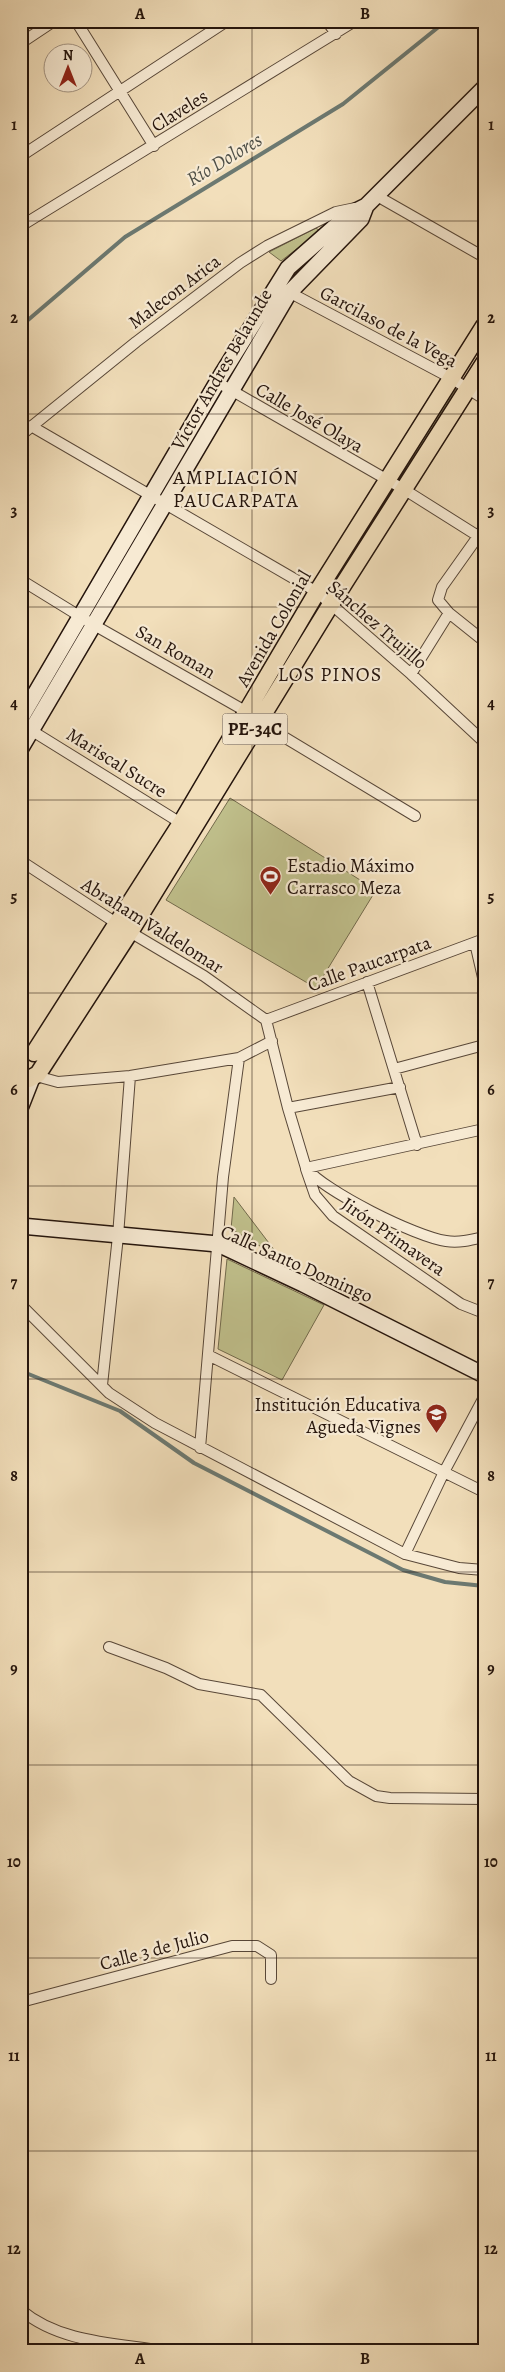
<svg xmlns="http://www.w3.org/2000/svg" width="505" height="2372" font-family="Alegreya,serif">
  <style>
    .green { fill: #c0c08c; stroke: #726a4c }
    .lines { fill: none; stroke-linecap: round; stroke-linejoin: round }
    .stream { stroke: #6c7971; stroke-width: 4 }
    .street-casing { stroke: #584738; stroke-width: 12 }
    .secondary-casing { stroke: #24140c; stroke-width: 18 }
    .primary-casing { stroke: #24140c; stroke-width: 19 }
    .street { stroke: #f7ead3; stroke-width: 10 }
    .secondary { stroke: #f7ead3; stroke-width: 15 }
    .primary { stroke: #f2dfbb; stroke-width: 16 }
    .grid { fill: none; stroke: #24140c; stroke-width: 1; stroke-opacity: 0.55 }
    .labels { text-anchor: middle; stroke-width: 4.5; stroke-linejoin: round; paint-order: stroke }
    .shield { fill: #f7ead3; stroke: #635448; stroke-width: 1 }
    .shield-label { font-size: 18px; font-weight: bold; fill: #24140c }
    .street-label { font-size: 19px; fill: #24140c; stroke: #f7ead3 }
    .poi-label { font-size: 19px; fill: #24140c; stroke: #f7ead3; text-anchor: start }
    .water-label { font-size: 20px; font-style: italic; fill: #4e4f47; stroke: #f7ead3 }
    .neighbourhood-label { font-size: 20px; letter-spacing: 1px; fill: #24140c; stroke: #f7ead3 }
    .neatline { fill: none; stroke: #24140c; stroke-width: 2 }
    .grid-label { font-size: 16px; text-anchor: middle; font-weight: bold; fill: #24140c }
  </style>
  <rect width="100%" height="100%" fill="#f2dfbb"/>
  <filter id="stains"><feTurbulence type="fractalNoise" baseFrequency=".004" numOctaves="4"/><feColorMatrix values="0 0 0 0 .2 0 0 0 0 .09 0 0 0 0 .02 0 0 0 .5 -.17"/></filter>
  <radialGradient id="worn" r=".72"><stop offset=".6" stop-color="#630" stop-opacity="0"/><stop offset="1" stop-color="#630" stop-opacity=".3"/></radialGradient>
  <path class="green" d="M316,228L320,231L281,261L269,252Z
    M453,388L456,389L401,479L398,477Z
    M230,798L376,890L316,988L166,900Z
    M234,1197L278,1255L277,1256L231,1229Z
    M227,1259L324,1305L282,1380L218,1349Z"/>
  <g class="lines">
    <path class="stream" d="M21,326L125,237L343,104L446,21
      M21,1371L120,1411L194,1463L403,1570L445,1582L484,1586"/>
    <defs>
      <path id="street" d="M76,21L154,146
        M327,21L336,34
        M21,43L54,21
        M21,156L227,21
        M377,196L484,257
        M21,226L355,21
        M285,290L451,378L484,399
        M217,382L405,490L478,536
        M31,426L317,592L411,674L484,742
        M21,435L136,342L240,263L267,246L336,212L355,208
        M484,528L442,587L438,600L449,613L484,641
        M21,580L94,625L247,712L259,722L415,816
        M411,674L449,613
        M21,724L184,825
        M21,861L130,932L204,976L266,1020
        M475,943L484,982
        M367,982L417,1145
        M266,1020L288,1108L306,1168C324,1191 416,1237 446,1241C459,1243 471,1240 484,1237
        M266,1020L484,939
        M394,1069L484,1045
        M36,1076L58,1082L130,1076L239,1058L272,1041
        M288,1108L400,1087
        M306,1168L484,1129
        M306,1169L315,1195L333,1216L461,1304L484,1313
        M21,1305L109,1393L155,1423L405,1554L459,1568L484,1570
        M208,1355L484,1492
        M102,1385L118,1236L130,1076
        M200,1448L223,1177L239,1058
        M405,1554L444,1472L484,1397
        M109,1647L166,1668L199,1684L261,1695L349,1781L376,1796L390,1798L484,1799
        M21,2002L232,1946H257L271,1955V1979
        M21,2310C60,2343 116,2343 164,2351"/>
      <path id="secondary" d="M21,718L222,374L288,268L348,215L366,206L484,88
        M21,748L289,293L361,219L366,206
        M21,1106L32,1078
        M21,1226L218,1244L303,1284L484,1375"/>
      <path id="primary" d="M34,1053L181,823L317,592L484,326
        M21,1077L29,1079L38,1074L130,932L331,604L484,363"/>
    </defs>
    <use href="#street" class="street-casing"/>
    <use href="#secondary" class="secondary-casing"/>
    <use href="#primary" class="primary-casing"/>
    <use href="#street" class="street"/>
    <use href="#secondary" class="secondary"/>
    <use href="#primary" class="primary"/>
  </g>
  <path class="grid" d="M252,21V2351M21,221H484M21,414H484M21,607H484M21,800H484M21,993H484M21,1186H484M21,1379H484M21,1572H484M21,1765H484M21,1958H484M21,2151H484"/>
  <defs>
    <symbol id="stadium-pin" viewBox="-11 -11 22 30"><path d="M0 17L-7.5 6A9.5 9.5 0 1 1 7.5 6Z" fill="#8f2418" stroke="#f7ead3"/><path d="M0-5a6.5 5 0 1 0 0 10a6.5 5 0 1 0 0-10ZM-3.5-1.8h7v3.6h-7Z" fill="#fff"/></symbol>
    <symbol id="school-pin" viewBox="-11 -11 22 30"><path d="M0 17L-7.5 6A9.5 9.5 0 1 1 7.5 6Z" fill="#8f2418" stroke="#f7ead3"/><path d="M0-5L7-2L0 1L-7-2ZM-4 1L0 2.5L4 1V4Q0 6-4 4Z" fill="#fff"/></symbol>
  </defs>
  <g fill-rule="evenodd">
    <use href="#stadium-pin" x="258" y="864" width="25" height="34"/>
    <use href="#school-pin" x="424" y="1402" width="25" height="34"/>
  </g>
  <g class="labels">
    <rect class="shield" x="222.5" y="713.5" width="65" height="31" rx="4"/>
    <g class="shield-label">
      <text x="255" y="735">PE-34C</text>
    </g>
    <g class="street-label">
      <text transform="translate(179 110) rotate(-32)" y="7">Claveles</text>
      <text transform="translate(174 291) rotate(-37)" y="7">Malecon Arica</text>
      <text transform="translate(389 326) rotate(28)" y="7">Garcilaso de la Vega</text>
      <text transform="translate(221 369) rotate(-60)" y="7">Víctor Andres Belaunde</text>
      <text transform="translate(310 417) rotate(30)" y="7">Calle José Olaya</text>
      <text transform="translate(378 624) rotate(41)" y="7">Sánchez Trujillo</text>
      <text transform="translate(273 628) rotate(-60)" y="7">Avenida Colonial</text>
      <text transform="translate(176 651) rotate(30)" y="7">San Roman</text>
      <text transform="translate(117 762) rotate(32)" y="7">Mariscal Sucre</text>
      <text transform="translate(153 925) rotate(32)" y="7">Abraham Valdelomar</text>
      <text transform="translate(369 963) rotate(-20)" y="7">Calle Paucarpata</text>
      <text transform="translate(394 1236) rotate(35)" y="7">Jirón Primavera</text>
      <text transform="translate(297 1263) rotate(24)" y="7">Calle Santo Domingo</text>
      <text transform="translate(154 1949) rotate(-15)" y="7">Calle 3 de Julio</text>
    </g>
    <g class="poi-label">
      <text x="287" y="872">Estadio Máximo<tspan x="287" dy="22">Carrasco Meza</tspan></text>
      <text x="421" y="1411" text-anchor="end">Institución Educativa<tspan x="421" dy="22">Agueda Vignes</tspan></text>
    </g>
    <g class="water-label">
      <text transform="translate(224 159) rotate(-31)" y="7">Río Dolores</text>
    </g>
    <g class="neighbourhood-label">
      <text x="236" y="484">AMPLIACIÓN<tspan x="236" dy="23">PAUCARPATA</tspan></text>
      <text x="330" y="681">LOS PINOS</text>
    </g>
  </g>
  <rect width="505" height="2372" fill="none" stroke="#f2dfbb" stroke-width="55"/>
  <g transform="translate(68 68)"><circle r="24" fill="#f7ead3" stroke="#a39483"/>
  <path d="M0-4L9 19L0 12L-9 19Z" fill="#8f2418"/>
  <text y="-8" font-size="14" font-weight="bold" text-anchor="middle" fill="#24140c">N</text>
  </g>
  <rect x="28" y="28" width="450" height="2316" class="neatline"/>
  <g class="grid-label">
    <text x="140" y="19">A</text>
    <text x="365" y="19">B</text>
    <text x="14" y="130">1</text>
    <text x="491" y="130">1</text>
    <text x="14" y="323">2</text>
    <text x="491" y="323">2</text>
    <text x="14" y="516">3</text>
    <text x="491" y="516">3</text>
    <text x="14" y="709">4</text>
    <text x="491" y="709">4</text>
    <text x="14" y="902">5</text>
    <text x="491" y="902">5</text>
    <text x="14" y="1095">6</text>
    <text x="491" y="1095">6</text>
    <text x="14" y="1288">7</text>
    <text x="491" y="1288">7</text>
    <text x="14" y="1481">8</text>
    <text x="491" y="1481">8</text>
    <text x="14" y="1674">9</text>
    <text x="491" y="1674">9</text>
    <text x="14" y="1867">10</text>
    <text x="491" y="1867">10</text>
    <text x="14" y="2061">11</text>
    <text x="491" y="2061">11</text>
    <text x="14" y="2254">12</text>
    <text x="491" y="2254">12</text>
    <text x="140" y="2364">A</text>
    <text x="365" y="2364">B</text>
  </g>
  <rect width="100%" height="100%" filter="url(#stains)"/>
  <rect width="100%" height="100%" fill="url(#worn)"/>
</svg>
